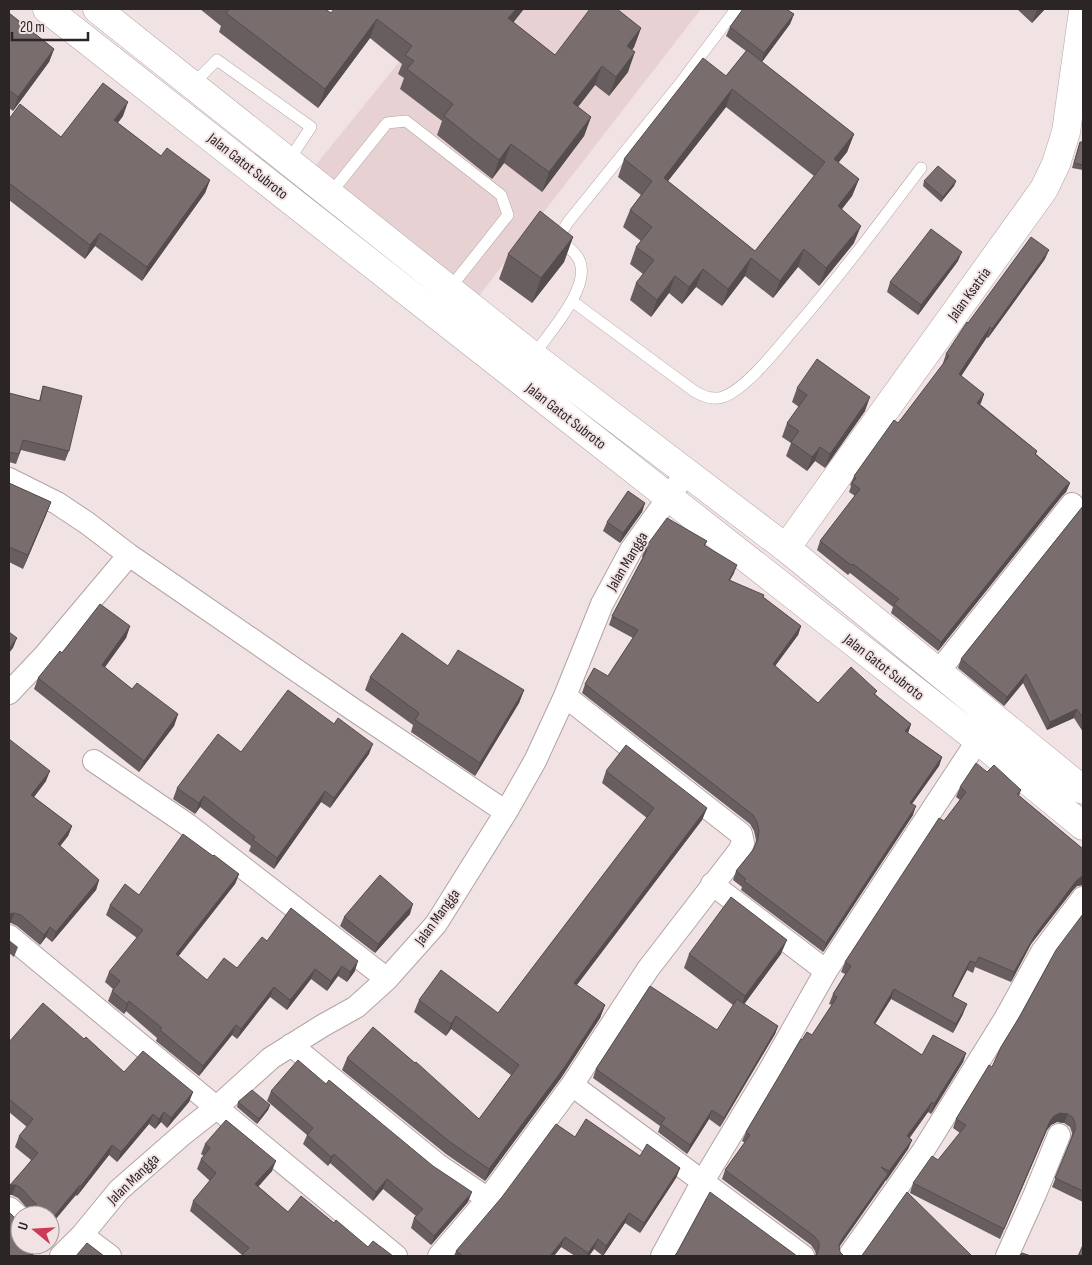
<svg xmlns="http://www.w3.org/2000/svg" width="1092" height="1265" font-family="'Sofia Sans Condensed',sans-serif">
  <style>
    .built { fill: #e8d1d2 }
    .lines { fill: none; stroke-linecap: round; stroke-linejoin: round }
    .lane-casing { stroke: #b2a4a5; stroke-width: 12 }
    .street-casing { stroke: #b2a4a5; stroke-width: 24 }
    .secondary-casing { stroke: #b2a4a5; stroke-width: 29 }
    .lane { stroke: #fff; stroke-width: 11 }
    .street { stroke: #fff; stroke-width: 22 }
    .secondary { stroke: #fff; stroke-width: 28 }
    .wall { fill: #695e5f; fill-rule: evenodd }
    .shaded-wall { fill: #554c4d }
    .building { fill: #7a6d6e; stroke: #554c4d; fill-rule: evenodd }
    .labels { text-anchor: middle; stroke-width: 4; stroke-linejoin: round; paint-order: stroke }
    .street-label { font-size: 15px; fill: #2b2526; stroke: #f1e2e3 }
  </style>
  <rect width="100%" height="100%" fill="#f1e2e3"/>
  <path class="built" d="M442,9H701L478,297L315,166Z"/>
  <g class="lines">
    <defs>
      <path id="lane" d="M192,85L217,60L311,127L289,160
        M330,194L387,123L406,121L501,195L508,215L450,288
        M572,301L694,391C702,396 713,400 723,397C745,389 774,353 789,335C836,281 878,225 921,168
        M533,356C548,334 590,289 580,262C577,252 566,247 561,239V233L568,222L678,86L736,9"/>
      <path id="street" d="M9,479L57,503L87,523L129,555L354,710L506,812
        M938,672L1072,504
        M9,693L44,656L129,555
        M94,761L188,825L387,979
        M712,884L826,971
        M9,936L396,1256
        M291,1045L438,1165L488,1199L572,1085L648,969L739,851L743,843L741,834L565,696
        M572,1085L803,1256
        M9,1208L20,1218
        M82,1235L110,1256
        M61,1256L82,1235L119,1190L183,1134L216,1108L271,1058L322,1026L356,1007L387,979L436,924L506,812L535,761L565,696L602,604L631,550L686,473
        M439,1256L488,1199
        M662,1256L703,1181L767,1075L826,971L978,740L988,728
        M849,1256L923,1151L1005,1019L1042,952L1083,898
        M1007,1256L1035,1194L1059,1135"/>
      <path id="secondary" d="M47,9L978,740L1083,826
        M97,9L533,356L786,548L1083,790
        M786,548L1044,189L1056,164L1066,132L1083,11"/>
    </defs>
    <use href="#lane" class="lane-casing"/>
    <use href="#street" class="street-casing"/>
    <use href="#secondary" class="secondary-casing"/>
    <use href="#lane" class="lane"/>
    <use href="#street" class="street"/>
    <use href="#secondary" class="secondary"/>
  </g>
  <path class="wall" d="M200,9H325L331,13L513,22L555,55L641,28L634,47L632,50L628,72L609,96L595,85L578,107L591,117L584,136L542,192L504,163L492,179L437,135L442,121L400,89L404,78L398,74L402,64L370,38L318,108L219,32L221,26Z
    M1017,9H1045L1032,23Z
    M9,13L54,49L49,62L13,111L9,108Z
    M794,14L790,24L762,62L854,134L847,152L838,163L859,179L852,196L842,209L854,243L819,286L798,267L773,298L745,276L722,306L696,287L682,304L669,293L651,317L630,300L636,283L643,274L630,264L636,247L641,241L623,227L630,210L641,195L618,177L624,159L726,76L746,51L726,36L730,27ZM726,107L814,176L755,251L668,181Z
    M123,116L118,123L161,156L210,180L205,193L142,281L95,246L85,259L9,200V119L61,137Z
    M1080,142H1083V170L1072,168Z
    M924,181H956L954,186L941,202L923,186Z
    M573,237L564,262L532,303L499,279L508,254Z
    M1045,259L988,338L987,337L961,376L984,394L980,404L1037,451L1036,454L1070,483L1066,492L1062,496L938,651L891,613L893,607L850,573L848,575L817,550L820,541L855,496L849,492L851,486L850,485L854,476L902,418L944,364L943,363L946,354L968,323Z
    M958,261L918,315L887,292L890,282Z
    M43,386L69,451L65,461L21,450L16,464L9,462V393L39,401Z
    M797,388L865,411L825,468L815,461L807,471L786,456L791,443L782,437L787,423L799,407L792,402Z
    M9,483L51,502L46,515L23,569L9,562Z
    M645,503L642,512L620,543L603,531L607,522Z
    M1083,506V732L1074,718L1047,730L1023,683L1004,706L958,668L961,659Z
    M707,541L705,546L734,573L730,580L763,597L801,626L798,635L775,666L818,703L877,691L875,694L911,724L908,733L942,757L939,766L912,804L913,815L823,952L741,890L742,887L733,880L736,871L753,850L755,845L756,840L754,831L750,824L582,693L585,684L608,676L633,638L609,625L612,616L643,558L642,557L645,548Z
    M130,626L126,638L104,667L132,689L178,714L174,726L139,772L34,689L38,678L62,653Z
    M448,666L524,690L519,703L475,776L411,732L413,725L365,690L370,677Z
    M9,739L46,781L34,797L72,826L68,836L60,846L99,880L96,890L52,942L46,937L40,945L17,926L11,923H9Z
    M241,752L369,754L330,808L321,802L274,869L249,851L251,846L200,807L195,814L173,799L177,788Z
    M606,771L707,808L702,820L577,985L605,1005L600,1018L561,1078L485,1181L446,1154L342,1070L347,1058L479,1119L511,1075L451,1029L446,1036L414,1012L419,1000L498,1013L647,818L602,783Z
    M987,772L1021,790L1019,796L1083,849V885L1077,886L1073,890L1031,944L1011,982L975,967L973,973L967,970L953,997L963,1014L953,1033L891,999L875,1024L922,1055L966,1053L963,1062L931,1114L928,1112L909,1138L912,1140L908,1149L886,1181H885L884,1183L840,1246L816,1255L815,1251L811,1245L722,1179L725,1170L745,1143L742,1141L746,1132L802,1040L812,1035L832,1005L829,1004L833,994L845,974L841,972L845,962L944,821L960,800L956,797L960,787Z
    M213,856L239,874L235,884L178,957L207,980L237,968L267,941L355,971L347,982L338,976L327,991L311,979L287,1010L270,997L237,1039L232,1035L199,1076L156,1041L157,1038L126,1011L124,1014L108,1001L112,991L113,989L105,982L109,972L137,938L106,915L110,905L139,895Z
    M410,914L375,953L340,926L344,917Z
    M1083,914V1202L1052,1187L1071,1138L1072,1133L1070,1127L1064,1123L1057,1122L1051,1125L1047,1130L1000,1239L910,1193L913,1183L938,1160L960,1133L953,1128L956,1119L992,1067Z
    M9,940L18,947L14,957L9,953Z
    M689,954H781L744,1004L778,1026L775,1034L720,1127L709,1119L687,1154L658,1132L660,1126L593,1078L596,1069L717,1030L733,1005L684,968Z
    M84,1039L124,1072L193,1092L189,1102L167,1128L161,1122L155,1129L149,1124L117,1162L109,1155L77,1196L76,1195L50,1215H32V1214L18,1198L12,1195H9V1190L31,1160L15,1147L19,1136L27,1127L9,1112V1042Z
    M326,1084L468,1202L431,1245L411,1228L414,1218L416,1216L383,1189L373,1201L330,1163L328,1166L303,1144L307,1135L267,1101L271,1091Z
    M238,1102L270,1105L268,1110L257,1124L237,1107Z
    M575,1137L680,1168L676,1178L640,1233L625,1223L603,1256L594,1249L589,1256H575L561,1247L554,1256H454L456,1251Z
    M205,1144L272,1171L258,1186L288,1212L334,1223L368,1247L393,1256L242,1255L190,1211L193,1201L210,1181L197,1169L201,1159L204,1156L201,1154Z"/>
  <path class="shaded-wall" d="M516,9H524L501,38L508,18Z
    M1038,9H1045L1032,23L1037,10Z
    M794,14L790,24L761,63L764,53Z
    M377,19L370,38L318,108L325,89Z
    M641,28L634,47L620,66L627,46Z
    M54,49L49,62L13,111L18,97Z
    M635,52L628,72L609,96L616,77Z
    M602,66L595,85L566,122L573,103Z
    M732,89L726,107L657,195L664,178Z
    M128,102L123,116L109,133L114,120Z
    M591,117L584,136L542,192L549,172Z
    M854,134L847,152L827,177L834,159Z
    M511,144L504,163L492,179L499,160Z
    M859,179L852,196L831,223L838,206Z
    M210,180L205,193L142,281L147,267Z
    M956,181L954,186L941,202L943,197Z
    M861,226L854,243L819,286L826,268Z
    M100,233L95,246L85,259L90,245Z
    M573,237L564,262L532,303L541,278Z
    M804,249L798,267L773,298L780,281Z
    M1049,250L1045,259L988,338L992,329Z
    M962,252L958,261L918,315L921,305Z
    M751,258L745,276L722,306L728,289Z
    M703,269L696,287L682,304L689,287Z
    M675,276L669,293L651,317L657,300Z
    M990,327L987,337L956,384L959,374Z
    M984,394L981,403L974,412L977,403Z
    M870,397L865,411L825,468L830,454Z
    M820,447L815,461L807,471L812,457Z
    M1070,483L1066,492L1062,496L938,651L941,642L1065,487Z
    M51,502L46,515L23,569L28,555Z
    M645,503L642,512L620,543L623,533Z
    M737,565L734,573L725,588L729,580Z
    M130,626L126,638L98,677L102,665Z
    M801,626L798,635L770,673L773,664Z
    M17,638L13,648L9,653V648Z
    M1026,674L1023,683L1004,706L1007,697Z
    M524,690L519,703L475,776L480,763Z
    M1077,709L1074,718L1047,730L1050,722Z
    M178,714L174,726L139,772L144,761Z
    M911,724L908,733L905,731Z
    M373,744L369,754L330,808L334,798Z
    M942,757L939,766L906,812L910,803Z
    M50,771L46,781L28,805L31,795Z
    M325,791L321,802L274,869L277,858Z
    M204,796L200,807L195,814L199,803Z
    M916,806L913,815L823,952L826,943Z
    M707,808L702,820L569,995L574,983Z
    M72,826L68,836L54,854L58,844Z
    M239,874L235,884L172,964L176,954Z
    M1083,876V885L1077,886L1073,890L1031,944L1011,982L1014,972L1035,935L1076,881L1081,877Z
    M99,880L96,890L52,942L56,932Z
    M413,904L410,914L375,953L378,944Z
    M14,913L11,923H9V914Z
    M50,927L46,937L40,945L44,935Z
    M787,940L781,954L740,1010L745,996Z
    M358,961L355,971L347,982L350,972Z
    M970,961L967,970L948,1006L952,996Z
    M342,966L338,976L327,991L331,981Z
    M315,969L311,979L287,1010L290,1000Z
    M274,987L270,997L237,1039L241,1029Z
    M894,989L891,999L870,1032L874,1023Z
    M129,1001L126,1011L124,1014L127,1004Z
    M967,1004L963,1014L953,1033L956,1024Z
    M605,1005L600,1018L561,1078L485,1181L489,1169Z
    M456,1016L451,1029L446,1036L451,1024Z
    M236,1025L232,1035L199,1076L203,1066Z
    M778,1026L775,1034L720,1127L724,1118Z
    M966,1053L963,1062L931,1114L934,1104Z
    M193,1092L189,1102L167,1128L171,1118Z
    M932,1102L928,1112L904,1146L907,1136Z
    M270,1105L268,1110L257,1124L259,1119Z
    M712,1110L709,1119L687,1154L690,1145Z
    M164,1112L161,1122L155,1129L159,1119Z
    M1060,1113L1068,1114L1064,1123L1057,1122L1051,1125L1047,1130L1000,1239L1050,1121L1054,1116Z
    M153,1114L149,1124L117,1162L121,1152Z
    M912,1140L908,1149L886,1181L889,1171Z
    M112,1145L109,1155L77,1196L81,1186Z
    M334,1154L330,1163L328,1166L331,1157Z
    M276,1161L272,1171L252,1194L255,1184Z
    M680,1168L676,1178L640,1233L644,1223Z
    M888,1174L884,1183L838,1248L842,1239Z
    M387,1179L383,1189L373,1201L376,1192Z
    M10,1185H16L12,1195H9V1190Z
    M80,1185L76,1195L50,1226V1221Z
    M472,1192L468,1202L431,1245L434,1236Z
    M629,1213L625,1223L603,1256L606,1246Z
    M565,1237L561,1247L554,1256H550Z
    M598,1239L594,1249L589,1256H587L588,1253Z
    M36,1247L33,1256H28Z"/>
  <path class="building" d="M229,9H325L331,13L334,9H516L508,18L555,55L590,9H617L641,28L627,46L635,52L616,77L602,66L573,103L591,117L549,172L511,144L499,160L444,116L453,104L407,69L414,61L405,55L412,46L377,19L325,89L226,13Z
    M743,9H786L794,14L764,53L730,27Z
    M9,13L54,49L18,97L9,90Z
    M747,50L854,134L834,159L859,179L838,206L861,226L826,268L804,249L780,281L751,258L728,289L703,269L689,287L675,276L657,300L636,283L654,260L636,247L652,227L630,210L652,181L624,159L703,58L726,76ZM732,89L825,162L755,251L664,178Z
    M103,83L128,102L114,120L161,156L167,148L210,180L147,267L100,233L90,245L9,183V119L20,104L61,137Z
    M1080,142H1083V165L1074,163Z
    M938,166L956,181L943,197L924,181Z
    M540,211L573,237L541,278L508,254Z
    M931,229L962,252L921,305L890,282Z
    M1031,237L1049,250L992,329L990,327L959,374L984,394L977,403L1037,451L1035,454L1070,483L1065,487L941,642L894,604L899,599L853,564L851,565L820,541L860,489L852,483L856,478L854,476L894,420L898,423L902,418L949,356L946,354L967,322L968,323Z
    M817,359L870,397L830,454L820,447L812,457L791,442L799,431L787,423L807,395L797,388Z
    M43,386L82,396L69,451L23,440L19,454L9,452V393L40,401Z
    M9,483L51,502L28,555L9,547Z
    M628,491L645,503L623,533L607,522Z
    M1083,506V718L1077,709L1050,722L1026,674L1007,697L961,659Z
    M667,518L707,541L704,545L737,565L729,580L764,595L763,597L801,626L773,664L818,703L851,667L877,691L874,694L911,724L905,731L942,757L910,803L916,806L826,943L744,881L746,879L736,871L753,850L758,839L759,831L757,822L753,815L585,684L594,668L608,676L638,630L612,616L647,550L645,548Z
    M100,604L130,626L102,665L132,689L137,683L178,714L144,761L38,678L60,651L62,653Z
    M9,632L17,638L9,648Z
    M402,633L448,666L458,650L524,690L480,763L415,720L419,713L370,677Z
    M288,690L334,724L338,718L373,744L334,798L325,791L277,858L253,840L255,837L204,796L199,803L177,788L218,734L241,752Z
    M9,739L50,771L31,795L72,826L58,844L99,880L56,932L50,927L44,935L21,915L14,913L9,914Z
    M626,745L707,808L574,983L605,1005L566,1065L489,1169L450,1142L347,1058L373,1027L415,1063L416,1062L479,1119L519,1065L456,1016L451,1024L419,1000L441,970L498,1013L654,808L606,771Z
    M976,763L987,772L994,765L1021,790L1017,794L1083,849V876L1081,877L1076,881L1035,935L1014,972L979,957L976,963L970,961L952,996L967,1004L956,1024L894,989L874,1023L922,1055L933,1035L966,1053L934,1104L932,1102L907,1136L912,1140L889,1171L881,1167L888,1174L842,1239L839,1245L840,1252L844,1256H814L817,1254L819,1248V1242L814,1236L725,1170L750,1135L746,1132L801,1039L802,1040L807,1032L812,1035L837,997L833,994L851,966L845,962L939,818L944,821L966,792L960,787Z
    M183,834L213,856L214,855L239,874L176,954L207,980L224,958L237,968L262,937L267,941L291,908L358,961L350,972L342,966L331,981L315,969L290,1000L274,987L241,1029L236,1025L203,1066L160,1030L162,1028L129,1001L127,1004L112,991L120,981L109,972L143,930L110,905L125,884L139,895Z
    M380,875L413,904L378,944L344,917Z
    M731,897L787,940L745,996L689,954Z
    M1083,914V1191L1055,1178L1075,1130V1123L1073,1118L1068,1114L1060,1113L1054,1116L1050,1121L1004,1229L913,1183L932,1156L938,1160L966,1125L956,1119L989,1065L992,1067L1001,1047L1020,1016L1056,950Z
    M650,986L717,1030L737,999L778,1026L724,1118L712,1110L690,1145L661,1124L665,1118L596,1069Z
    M43,1003L84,1039L86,1037L124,1072L143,1051L193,1092L171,1118L164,1112L159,1119L153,1114L121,1152L112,1145L81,1186L80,1185L50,1221V1215H34L36,1211V1204L21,1188L16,1185H10L38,1153L19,1136L33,1119L9,1099V1042Z
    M298,1060L326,1084L329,1080L433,1166L472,1192L434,1236L414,1218L423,1209L387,1179L376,1192L334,1154L331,1157L307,1135L313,1128L271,1091Z
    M252,1090L270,1105L259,1119L238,1102Z
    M586,1119L640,1156L647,1144L680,1168L644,1223L629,1213L606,1246L598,1239L588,1253L565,1237L550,1256H463L456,1251L502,1197L556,1124L575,1137Z
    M226,1120L276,1161L255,1184L288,1212L301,1196L334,1223L336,1220L368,1247L373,1241L393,1256H241L249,1248L193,1201L216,1173L201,1159L210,1148L205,1144Z
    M710,1192L797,1256H674L677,1253Z
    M907,1192L972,1256H861L863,1254Z
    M9,1212L15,1218L20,1220V1245H33L36,1247L28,1256H9Z
    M87,1243L104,1256H76Z
    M1083,1245V1256H1078Z
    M1022,1253L1031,1256H1019Z"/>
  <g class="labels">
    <g class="street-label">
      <text transform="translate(248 166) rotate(38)" y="5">Jalan Gatot Subroto</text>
      <text transform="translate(969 294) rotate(-54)" y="5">Jalan Ksatria</text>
      <text transform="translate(566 416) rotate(38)" y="5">Jalan Gatot Subroto</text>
      <text transform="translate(627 561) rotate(-59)" y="5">Jalan Mangga</text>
      <text transform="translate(884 667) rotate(38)" y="5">Jalan Gatot Subroto</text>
      <text transform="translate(437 917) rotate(-54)" y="5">Jalan Mangga</text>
      <text transform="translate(133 1179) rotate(-44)" y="5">Jalan Mangga</text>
    </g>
  </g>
  <rect width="1092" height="1265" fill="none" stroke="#2b2526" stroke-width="20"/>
  <g transform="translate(35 1230) rotate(288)"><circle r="24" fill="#f1e2e3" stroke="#a29697"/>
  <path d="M0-4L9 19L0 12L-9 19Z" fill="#cb3b58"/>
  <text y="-8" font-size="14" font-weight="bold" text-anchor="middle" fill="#2b2526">U</text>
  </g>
  <path d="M12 32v8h76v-8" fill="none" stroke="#2b2526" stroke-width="2.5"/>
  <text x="20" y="32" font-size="15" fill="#2b2526" stroke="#f1e2e3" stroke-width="4" paint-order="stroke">20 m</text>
</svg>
